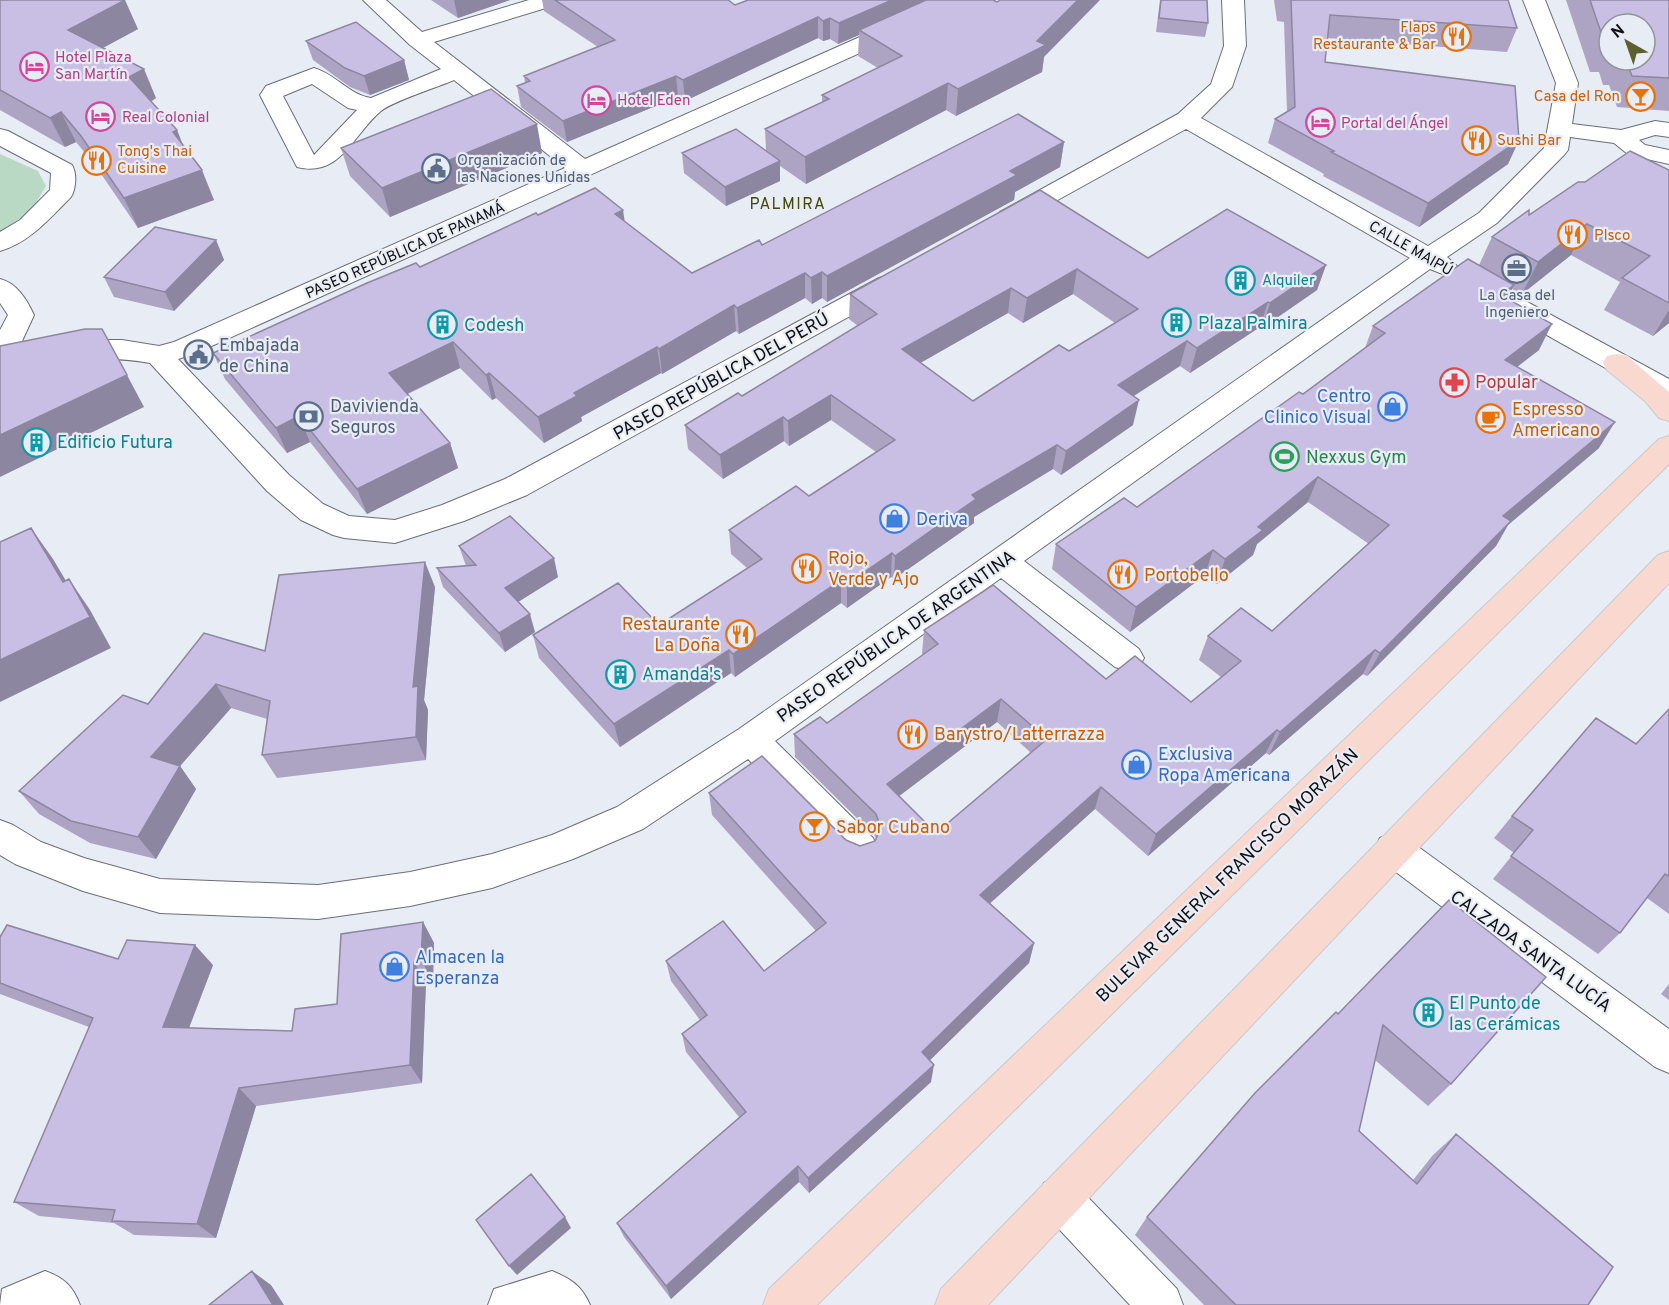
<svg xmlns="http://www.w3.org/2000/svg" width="1669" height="1305" font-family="Overpass,sans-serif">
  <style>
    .green { fill: #b9d9c4 }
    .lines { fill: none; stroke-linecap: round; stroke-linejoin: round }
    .minor-casing { stroke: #6b6e76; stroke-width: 2 }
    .major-casing { stroke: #cacacb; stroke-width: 2 }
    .minor { fill: #fff; fill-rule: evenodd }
    .major { fill: #f9d8d0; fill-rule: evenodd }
    .wall { fill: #ada4c4; fill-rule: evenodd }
    .shaded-wall { fill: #8d86a0 }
    .building { fill: #c9bfe4; stroke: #8d86a0; stroke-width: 1.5; fill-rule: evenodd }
    .labels { text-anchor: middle; stroke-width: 4.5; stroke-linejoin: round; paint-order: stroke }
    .far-food-label { font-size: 15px; fill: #c56008; stroke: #e8ecf5; text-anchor: start }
    .far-hotel-label { font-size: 15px; fill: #b23c85; stroke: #e8ecf5; text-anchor: start }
    .far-service-label { font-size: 15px; fill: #4e5e75; stroke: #e8ecf5; text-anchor: start }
    .far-street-label { font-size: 15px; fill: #0f1013; stroke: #e8ecf5 }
    .far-culture-label { font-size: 15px; fill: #0d838f; stroke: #e8ecf5; text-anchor: start }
    .far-neighbourhood-label { font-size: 16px; letter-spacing: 1.5px; fill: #434606; stroke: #e8ecf5 }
    .culture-label { font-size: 18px; fill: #0d838f; stroke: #e8ecf5; text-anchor: start }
    .service-label { font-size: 18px; fill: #4e5e75; stroke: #e8ecf5; text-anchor: start }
    .street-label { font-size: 18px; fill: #0f1013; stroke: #e8ecf5 }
    .health-label { font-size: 18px; fill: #be3a42; stroke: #e8ecf5; text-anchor: start }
    .shop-label { font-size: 18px; fill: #366cbe; stroke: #e8ecf5; text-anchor: start }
    .food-label { font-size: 18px; fill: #c56008; stroke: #e8ecf5; text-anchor: start }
    .leisure-label { font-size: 18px; fill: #27864d; stroke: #e8ecf5; text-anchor: start }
  </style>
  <rect width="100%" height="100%" fill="#e8ecf5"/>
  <path class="green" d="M0,154L38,171L46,186L31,211L0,232Z"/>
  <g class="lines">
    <defs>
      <path id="minor" d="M363,0H386L422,32L529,0H563L559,4L434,42L585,159L943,0H972L968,4L194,354L178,359L289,475L323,504L349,516L395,520L442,505L505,479L879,278L888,276L897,278L901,284L897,290L527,495L464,521L395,543L344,538L333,535L301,520L267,491L150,363C94,353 55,363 0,373V330L8,315L0,303V279C17,283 27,300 34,315L17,352L83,340H122L159,346L174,342L565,168L454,80C438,87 393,101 381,111C353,134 341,178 297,167L260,95L266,86L314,68C335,74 350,95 371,98L441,69L410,45ZM312,84L348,108L357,110L314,155L283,96Z
        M1222,0H1244L1246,46L1232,87L1201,118L1428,246L1479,213L1544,148L1556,83L1523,0H1545L1578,83L1572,124L1621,130L1655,121L1669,123V137L1655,135L1639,140L1645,145L1669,150V164L1629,155L1614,143L1570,137L1568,150L1564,155L1497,223L1447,257L1458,267L1454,273L1445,275L1430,269L1024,561L1139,649L1144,658L1139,667L1127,671L1115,667L1001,578L775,741L873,838L878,849L873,860L860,865L847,860L748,759L643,829L573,859L492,888L410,906L318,919L160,913L83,891L15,864L0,855V820L13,825L41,842L84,858L160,879L318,885L410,872L492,854L552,835L617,807L739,729L1410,258L1186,129L1018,222L1009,225L1000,222L996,217L1000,212L1178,114L1211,84L1224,46Z
        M0,129L8,131L72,165C77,173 76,189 71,197C50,218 29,243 0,251V232L20,220L50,190L51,173L0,146Z
        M1511,295L1520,298L1669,379V401L1659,398L1502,310L1498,304L1502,298Z
        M1393,833L1406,838L1669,1029V1073L1655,1067L1380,860L1375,849L1380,838Z
        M1059,1177L1074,1183L1177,1289L1183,1305H1130L1044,1213L1038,1198L1044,1183Z
        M45,1271C64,1278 73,1286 80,1305H0L2,1289Z
        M552,1271C571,1279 582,1286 590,1305H488L494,1289Z"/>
      <path id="major" d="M1617,354L1627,356L1669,392V421L1659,418L1646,402L1607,370L1603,363L1607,356Z
        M1669,436V464L817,1305H763L769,1289L1659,439Z
        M1669,551V583L988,1305H935L941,1289L1658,555Z"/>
    </defs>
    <use href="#minor" class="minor-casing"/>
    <use href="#major" class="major-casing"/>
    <use href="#minor" class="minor"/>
    <use href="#major" class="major"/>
  </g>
  <path class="wall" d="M0,0L138,29L103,48L156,98L151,102L177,130L182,144L214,200L138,228L95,165L76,142L65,147L0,110Z
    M431,0H510L458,18Z
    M542,0H728L735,5L748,0L1044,57L1042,72L956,116L946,110L806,184L780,166V181L726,206L684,173L682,153L766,151L765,129L822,102V95L878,68L858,56L859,35L838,44L830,39L823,41L818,38L685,101L678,97L567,142L521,107L517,86L525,83L524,76L598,47L544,11Z
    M1160,0H1207L1208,23L1205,37L1156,32Z
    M1274,0H1508L1517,28L1507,52L1327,38L1325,62L1519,140L1508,164L1419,227L1323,176L1324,174L1268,143L1275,119L1287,112L1284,22L1277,21Z
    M1566,0H1669V111L1617,107L1609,85H1603L1599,72H1590ZM1609,24L1645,60H1609Z
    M306,41L404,60L409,80L370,95L350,87L313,60Z
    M1064,142L1060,167L1015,192L1014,200L827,302L822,298L812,304L805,298L739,334L736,331L662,374L661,373L581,417L582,421L544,443L496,398L492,400L460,368L408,394L450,443L458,468L367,514L310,442L287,453L225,379L213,353L420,267L538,215L625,222L692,273L762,245Z
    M341,148L542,153L390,217L350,176Z
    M1669,170V323L1653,336L1604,310L1620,282L1571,255L1522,294L1512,289L1507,298L1539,350L1517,367L1599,448L1508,525L1496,546L1367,676L1363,674L1269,755L1266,753L1148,856L1095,809L990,903L1034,943L1029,963L930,1060L931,1082L809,1193L799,1182L671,1299L624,1237L617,1223L739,1117L686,1052L682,1034L700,1020L671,981L666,961L764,971L816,931L712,815L709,793L860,846L875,841L876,839L875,836L795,757L794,734L827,723L923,655L922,654L924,630L1191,702L1221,677L1199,660L1208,636L1272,631L1369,544L1308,502L1257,544L1253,555L1217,584L1205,575L1130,632L1052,569L1056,544L1137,507L1303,394L1365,348L1373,326L1479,265L1492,237L1585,182ZM997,722L1031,753L936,833L899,796Z
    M216,240L224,260L174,311L114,297L104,277Z
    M1148,258L1326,265L1317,290L1262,328L1260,327L1190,373L1180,366L1134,396L1133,425L1061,475L1053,469L974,517V523L894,579L891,577L847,608L841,603L735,677L731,673L620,747L539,658L533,635L659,625L747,568L731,554L729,530L809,496L876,452L831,420L789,446L784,441L723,479L688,449L685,425L742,396L858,326L849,319L850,294ZM1073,294L1115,323L1069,351L973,401L920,363L1008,313L1023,323Z
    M459,546L558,577L518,602L535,632L505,652L443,587L437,568L466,566Z
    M435,587L424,700L428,710L426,760L277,778L262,755L267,719L231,708L180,766L196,789L156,859L90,843L39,814L19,791L148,704L265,651Z
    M1669,709V914L1647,898L1620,933L1598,954L1493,879L1514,853L1494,838L1512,816L1636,744Z
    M1449,900L1451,1084L1428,1106L1375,1060L1359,1131L1413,1180L1433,1155L1456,1134L1588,1305H1204L1135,1235L1147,1217L1338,1014Z
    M423,922L434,943L433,981L426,982L422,1083L256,1106L216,1238L134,1235L114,1223L39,1216L14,1202L89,1027L0,994V937L118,959L213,965L189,1028L292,1031L337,1004Z
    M1669,984V1000L1661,994Z"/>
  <path class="shaded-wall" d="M125,0L138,29L82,59L68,30Z
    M454,0H510L458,18Z
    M892,0H937L859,30V35L838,44L839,23Z
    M1078,0H1100L1044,57L1042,72L956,116L958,89L1037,41Z
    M818,17V38L685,101L683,80Z
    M830,18V39L823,41V21Z
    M404,60L409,80L370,95L364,76Z
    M144,69L156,98L142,106L129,77Z
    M676,76L678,97L567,142L563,121Z
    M948,83L946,110L806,184L805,157Z
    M61,112L76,142L65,147L50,118Z
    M537,124L542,153L390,217L382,188Z
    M177,130L189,160L173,132Z
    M1519,140L1508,164L1419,227L1428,203Z
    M1064,142L1060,167L1015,192L1014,200L827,302V276L1010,171Z
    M780,161V181L726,206L725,187Z
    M202,170L214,200L138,228L124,198Z
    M623,210L627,236L615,214Z
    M1587,224L1571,255L1522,294L1538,262Z
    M216,240L224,260L174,311L165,292Z
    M1326,265L1317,290L1262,328L1270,303Z
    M1077,269L1073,294L1023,323L1027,298Z
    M822,272V298L812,304L811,278Z
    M805,273V298L739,334L737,308Z
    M1514,285L1501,311V295Z
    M1011,288L1008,313L901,374L902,349Z
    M1268,302L1260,327L1190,373L1197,348Z
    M734,305L736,331L662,374L659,349Z
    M1669,310V323L1653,336Z
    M1552,324L1539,350L1492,386L1505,360Z
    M1187,341L1180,366L1113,409L1118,385Z
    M453,342L460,368L398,398L389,373Z
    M657,347L661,373L581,417L582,421L544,443L538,417L574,393Z
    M489,373L496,398L492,400L486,375Z
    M127,375L144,407L0,477V435Z
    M831,395V420L789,446L788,421Z
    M1139,400L1133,425L1061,475L1066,451Z
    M299,416L310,442L287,453L276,428Z
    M783,417L784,441L723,479L720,455Z
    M1615,422L1599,448L1508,525L1496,546L1367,676L1380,653L1503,516Z
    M450,443L458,468L367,514L357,489Z
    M1057,445L1053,469L974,517V523L894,579L895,556L972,495Z
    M1318,477L1308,502L1257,544L1253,555L1217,584L1225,559L1258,527Z
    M31,528L53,559L85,613L63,582Z
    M1213,550L1205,575L1130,632L1136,607Z
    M892,553L891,577L847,608V584Z
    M554,558L558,577L510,607L505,588Z
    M425,562L435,587L424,700L428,710L426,760L416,737L413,687Z
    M69,579L90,610L111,648L0,702V660Z
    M841,580V603L735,677L733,654Z
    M530,614L535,632L505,652L499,633Z
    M729,650L731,673L620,747L614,724Z
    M1375,650L1363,674L1269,755L1280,732Z
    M216,684L231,708L180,766L196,789L156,859L138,837L151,757Z
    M1001,699L997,722L886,806L887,784Z
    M1277,730L1266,753L1148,856L1156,834Z
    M1101,787L1095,809L977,915L980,895Z
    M423,922L434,943L433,981L421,960Z
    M1034,943L1029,963L920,1070L922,1052Z
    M195,945L213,965L182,1046L163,1027Z
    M414,962L426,982L422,1083L410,1065Z
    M934,1065L931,1082L809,1193L808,1178Z
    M239,1088L256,1106L216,1238L197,1224Z
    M798,1166L799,1182L671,1299L666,1286Z
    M565,1217L571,1228L517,1275L509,1266Z
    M252,1271L271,1285L284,1305H273Z"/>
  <path class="building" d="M0,0H125L68,30L144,69L129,77L177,130L173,132L202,170L124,198L81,136L61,112L50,118L0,90Z
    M555,0H728L735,5L748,0H892L839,23L830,18L823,21L818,17L683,80L676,76L563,121L517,86L530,81L524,76L615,40Z
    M926,0H993L997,2L1000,0H1078L1037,41L1046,45L958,89L948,83L805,157L765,129L829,99L822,95L902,56L859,30Z
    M1161,0H1207L1208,23L1159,18Z
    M1291,0H1508L1517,28L1330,15L1325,62L1515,86L1519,140L1428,203L1331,152L1334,151L1275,119L1295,107Z
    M1590,0H1669V78L1632,76L1626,60H1645V24H1609V41H1604Z
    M356,22L404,60L364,76L345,68L306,41Z
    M491,89L537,124L382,188L341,148Z
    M1018,114L1064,142L1010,171L1017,175L827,276L822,272L811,278L805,273L737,308L734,305L659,349L657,347L574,393L577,396L538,417L489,373L486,375L453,342L389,373L450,443L357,489L299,416L276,428L213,353L367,283L416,263L420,267L536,213L538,215L595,188L623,210L615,214L692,273L759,240L762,245Z
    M736,129L780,161L725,187L682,153Z
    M1630,151L1669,170V303L1622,278L1650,256L1587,224L1538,262L1492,237L1529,210V215L1578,182H1585Z
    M1040,190L1148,258L1227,209L1326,265L1270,303L1268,302L1197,348L1187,341L1118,385L1139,400L1066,451L1057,445L972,495L976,499L895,556L892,553L847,584L841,580L733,654L729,650L614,724L533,635L618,583L659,625L762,559L729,530L796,486L809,496L895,440L831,395L788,421L783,417L720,455L685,425L738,393L742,396L877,314L850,294ZM1077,269L1138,309L1069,351L1059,345L973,401L902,349L1011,288L1027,298Z
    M155,227L216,240L165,292L104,277Z
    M1468,259L1514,285L1501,295L1552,324L1505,360L1615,422L1503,516L1511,521L1380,653L1375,650L1280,732L1277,730L1156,834L1101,787L980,895L1034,943L922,1052L934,1065L808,1178L798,1166L666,1286L617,1223L746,1112L682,1034L707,1015L666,961L723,921L764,971L826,923L709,793L762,756L846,840L860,846L875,841L881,828L876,814L794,734L820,717L827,723L938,644L924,630L993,585L1106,679L1135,656L1191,702L1241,661L1208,636L1241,608L1272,631L1389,525L1318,477L1258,527L1263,530L1225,559L1213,550L1136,607L1056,544L1124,498L1137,507L1299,392L1303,394L1385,333L1373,326ZM1001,699L1047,739L936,833L887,784Z
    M85,329H102L127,375L0,435V346Z
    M510,516L554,558L505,588L530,614L499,633L437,568L476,565L459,546Z
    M31,528L63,582L69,579L90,617L0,660V542Z
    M425,562L413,687L418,686L416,737L262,755L270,701L216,684L151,757L180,766L138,837L71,821L19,791L123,695L148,704L204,633L265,651L279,575Z
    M1669,709V876L1665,874L1620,933L1511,856L1533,830L1512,816L1596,718L1636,744Z
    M1449,900L1546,977L1451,1084L1383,1025L1359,1131L1417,1184L1456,1134L1613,1267L1588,1305H1236L1147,1217L1255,1093L1336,1012L1338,1014Z
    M423,922L421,960L414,962L410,1065L239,1088L197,1224L112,1221L115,1210L14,1202L93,1018L0,983V937L7,925L118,959L127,940L195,945L163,1027L292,1031L295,1009L337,1004L341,934Z
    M531,1174L565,1217L509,1266L476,1220Z
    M252,1271L273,1305H209Z"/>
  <defs>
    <symbol id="restaurant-ring" viewBox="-11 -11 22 22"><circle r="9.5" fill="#e8ecf5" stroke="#e8710a" stroke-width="1.5"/><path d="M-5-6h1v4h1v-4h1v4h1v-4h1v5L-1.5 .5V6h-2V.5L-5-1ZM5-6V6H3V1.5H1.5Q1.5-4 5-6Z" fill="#e8710a"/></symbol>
    <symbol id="hotel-ring" viewBox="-11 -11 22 22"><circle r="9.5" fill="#e8ecf5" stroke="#d1479c" stroke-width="1.5"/><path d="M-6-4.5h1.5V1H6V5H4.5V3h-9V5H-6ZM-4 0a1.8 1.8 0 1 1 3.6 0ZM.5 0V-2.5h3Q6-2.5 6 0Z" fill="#d1479c"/></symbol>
    <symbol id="bar-ring" viewBox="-11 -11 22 22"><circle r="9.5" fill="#e8ecf5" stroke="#e8710a" stroke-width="1.5"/><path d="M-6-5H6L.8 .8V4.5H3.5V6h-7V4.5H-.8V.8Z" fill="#e8710a"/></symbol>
    <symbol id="civic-ring" viewBox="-11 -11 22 22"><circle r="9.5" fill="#e8ecf5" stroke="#5c6f8a" stroke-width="1.5"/><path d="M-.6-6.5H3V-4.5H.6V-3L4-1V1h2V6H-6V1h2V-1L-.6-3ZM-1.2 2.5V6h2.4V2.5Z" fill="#5c6f8a"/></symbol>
    <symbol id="office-ring" viewBox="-11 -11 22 22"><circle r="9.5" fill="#e8ecf5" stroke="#5c6f8a" stroke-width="1.5"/><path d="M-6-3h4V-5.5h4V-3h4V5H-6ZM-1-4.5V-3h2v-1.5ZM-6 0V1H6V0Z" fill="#5c6f8a"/></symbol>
    <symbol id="building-ring" viewBox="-11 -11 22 22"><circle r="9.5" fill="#e8ecf5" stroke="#0f9aa8" stroke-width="1.5"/><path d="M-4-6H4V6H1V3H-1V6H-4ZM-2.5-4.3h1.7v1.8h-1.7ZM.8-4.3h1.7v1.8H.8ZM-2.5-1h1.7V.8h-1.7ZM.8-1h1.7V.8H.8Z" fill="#0f9aa8"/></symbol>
    <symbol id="pharmacy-ring" viewBox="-11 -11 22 22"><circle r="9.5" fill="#e8ecf5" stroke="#e0444e" stroke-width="1.5"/><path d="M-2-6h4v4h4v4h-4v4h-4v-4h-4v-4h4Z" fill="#e0444e"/></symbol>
    <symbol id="shop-ring" viewBox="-11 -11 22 22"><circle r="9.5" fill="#e8ecf5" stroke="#3f7fe0" stroke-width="1.5"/><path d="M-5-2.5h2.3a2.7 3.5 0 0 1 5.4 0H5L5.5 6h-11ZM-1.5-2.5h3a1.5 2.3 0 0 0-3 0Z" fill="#3f7fe0"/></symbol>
    <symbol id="bank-ring" viewBox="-11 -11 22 22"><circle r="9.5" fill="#e8ecf5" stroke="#5c6f8a" stroke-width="1.5"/><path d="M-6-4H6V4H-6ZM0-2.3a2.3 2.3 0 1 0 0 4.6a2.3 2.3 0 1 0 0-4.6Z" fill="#5c6f8a"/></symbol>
    <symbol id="cafe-ring" viewBox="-11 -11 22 22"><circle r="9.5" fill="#e8ecf5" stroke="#e8710a" stroke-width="1.5"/><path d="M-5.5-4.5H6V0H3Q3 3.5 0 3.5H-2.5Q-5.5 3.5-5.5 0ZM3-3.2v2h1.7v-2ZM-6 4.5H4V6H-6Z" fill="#e8710a"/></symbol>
    <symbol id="stadium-ring" viewBox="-11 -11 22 22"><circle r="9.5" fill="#e8ecf5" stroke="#2e9e5b" stroke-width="1.5"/><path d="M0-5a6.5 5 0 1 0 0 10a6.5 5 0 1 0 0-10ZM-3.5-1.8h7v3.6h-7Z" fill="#2e9e5b"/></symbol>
  </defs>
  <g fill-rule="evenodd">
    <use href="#restaurant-ring" x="1440" y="20" width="33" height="33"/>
    <use href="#hotel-ring" x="18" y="50" width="33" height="33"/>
    <use href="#bar-ring" x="1624" y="80" width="33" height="33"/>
    <use href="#hotel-ring" x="580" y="84" width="33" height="33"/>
    <use href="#hotel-ring" x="84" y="100" width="33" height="33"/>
    <use href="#hotel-ring" x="1304" y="106" width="33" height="33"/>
    <use href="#restaurant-ring" x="1460" y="124" width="33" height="33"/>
    <use href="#restaurant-ring" x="80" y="144" width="33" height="33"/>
    <use href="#civic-ring" x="420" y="152" width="33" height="33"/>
    <use href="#restaurant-ring" x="1556" y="218" width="33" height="33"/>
    <use href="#office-ring" x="1500" y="252" width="33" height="33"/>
    <use href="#building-ring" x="1224" y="264" width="33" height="33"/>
    <use href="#building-ring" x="1160" y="306" width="33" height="33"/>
    <use href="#building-ring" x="426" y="308" width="33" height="33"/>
    <use href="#civic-ring" x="182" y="338" width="33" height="33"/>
    <use href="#pharmacy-ring" x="1438" y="366" width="33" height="33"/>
    <use href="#shop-ring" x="1376" y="390" width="33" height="33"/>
    <use href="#bank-ring" x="292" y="400" width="33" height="33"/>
    <use href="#cafe-ring" x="1474" y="402" width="33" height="33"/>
    <use href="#building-ring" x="20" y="426" width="33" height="33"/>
    <use href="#stadium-ring" x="1268" y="440" width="33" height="33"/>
    <use href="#shop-ring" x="878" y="502" width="33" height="33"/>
    <use href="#restaurant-ring" x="790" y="552" width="33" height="33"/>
    <use href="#restaurant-ring" x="1106" y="558" width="33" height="33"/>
    <use href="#restaurant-ring" x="724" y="618" width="33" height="33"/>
    <use href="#building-ring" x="604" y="658" width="33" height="33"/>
    <use href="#restaurant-ring" x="896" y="718" width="33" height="33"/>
    <use href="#shop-ring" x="1120" y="748" width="33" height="33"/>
    <use href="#bar-ring" x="798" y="810" width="33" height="33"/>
    <use href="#shop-ring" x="378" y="950" width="33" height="33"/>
    <use href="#building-ring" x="1412" y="996" width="33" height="33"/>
  </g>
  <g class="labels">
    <g class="far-food-label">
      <text x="1436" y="32" text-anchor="end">Flaps<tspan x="1436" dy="17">Restaurante &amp; Bar</tspan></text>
      <text x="1620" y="101" text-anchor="end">Casa del Ron</text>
      <text x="1497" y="145">Sushi Bar</text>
      <text x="117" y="156">Tong's Thai<tspan x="117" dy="17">Cuisine</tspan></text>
      <text x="1594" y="240">PIsco</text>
    </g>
    <g class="far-hotel-label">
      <text x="55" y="62">Hotel Plaza<tspan x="55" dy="17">San Martín</tspan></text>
      <text x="617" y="105">Hotel Eden</text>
      <text x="122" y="122">Real Colonial</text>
      <text x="1341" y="128">Portal del Ángel</text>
    </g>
    <g class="far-service-label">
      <text x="457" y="165">Organización de<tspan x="457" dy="17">las Naciones Unidas</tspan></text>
      <text x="1517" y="300" text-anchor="middle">La Casa del<tspan x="1517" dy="17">Ingeniero</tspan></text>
    </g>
    <g class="far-street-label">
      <text transform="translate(1411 248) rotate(30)" y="5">CALLE MAIPÚ</text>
      <text transform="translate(405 250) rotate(-24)" y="5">PASEO REPÚBLICA DE PANAMÁ</text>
    </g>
    <g class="far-culture-label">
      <text x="1262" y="285">Alquiler</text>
    </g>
    <g class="far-neighbourhood-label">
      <text x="788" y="209">PALMIRA</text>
    </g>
    <g class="culture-label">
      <text x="1198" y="329">Plaza Palmira</text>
      <text x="464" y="331">Codesh</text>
      <text x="57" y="448">Edificio Futura</text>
      <text x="642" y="680">Amanda's</text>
      <text x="1449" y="1009">El Punto de<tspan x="1449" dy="21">las Cerámicas</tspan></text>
    </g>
    <g class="service-label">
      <text x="219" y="351">Embajada<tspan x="219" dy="21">de China</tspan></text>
      <text x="330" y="412">Davivienda<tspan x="330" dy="21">Seguros</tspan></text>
    </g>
    <g class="street-label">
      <text transform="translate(721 376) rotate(-29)" y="6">PASEO REPÚBLICA DEL PERÚ</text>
      <text transform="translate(896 636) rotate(-35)" y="6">PASEO REPÚBLICA DE ARGENTINA</text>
      <text transform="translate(1227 875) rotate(-44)" y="6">BULEVAR GENERAL FRANCISCO MORAZÁN</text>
      <text transform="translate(1531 951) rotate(36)" y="6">CALZADA SANTA LUCÍA</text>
    </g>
    <g class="health-label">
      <text x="1475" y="388">Popular</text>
    </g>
    <g class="shop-label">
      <text x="1371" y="402" text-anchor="end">Centro<tspan x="1371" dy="21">Clinico Visual</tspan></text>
      <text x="916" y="525">Deriva</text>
      <text x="1158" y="760">Exclusiva<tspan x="1158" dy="21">Ropa Americana</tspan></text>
      <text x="415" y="963">Almacen la<tspan x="415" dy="21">Esperanza</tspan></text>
    </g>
    <g class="food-label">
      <text x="1512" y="415">Espresso<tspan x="1512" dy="21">Americano</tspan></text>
      <text x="828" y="564">Rojo,<tspan x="828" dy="21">Verde y Ajo</tspan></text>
      <text x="1144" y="581">Portobello</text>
      <text x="720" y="630" text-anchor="end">Restaurante<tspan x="720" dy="21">La Doña</tspan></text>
      <text x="934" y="740">Barystro/Latterrazza</text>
      <text x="836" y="833">Sabor Cubano</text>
    </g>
    <g class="leisure-label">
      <text x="1306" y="463">Nexxus Gym</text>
    </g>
  </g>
  <g transform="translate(1627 42) rotate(320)"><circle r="28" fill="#e8ecf5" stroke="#91949b" stroke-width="1.5"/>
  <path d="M0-4.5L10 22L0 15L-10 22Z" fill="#5d602e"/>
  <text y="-9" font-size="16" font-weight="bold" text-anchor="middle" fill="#0f1013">N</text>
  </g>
</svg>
